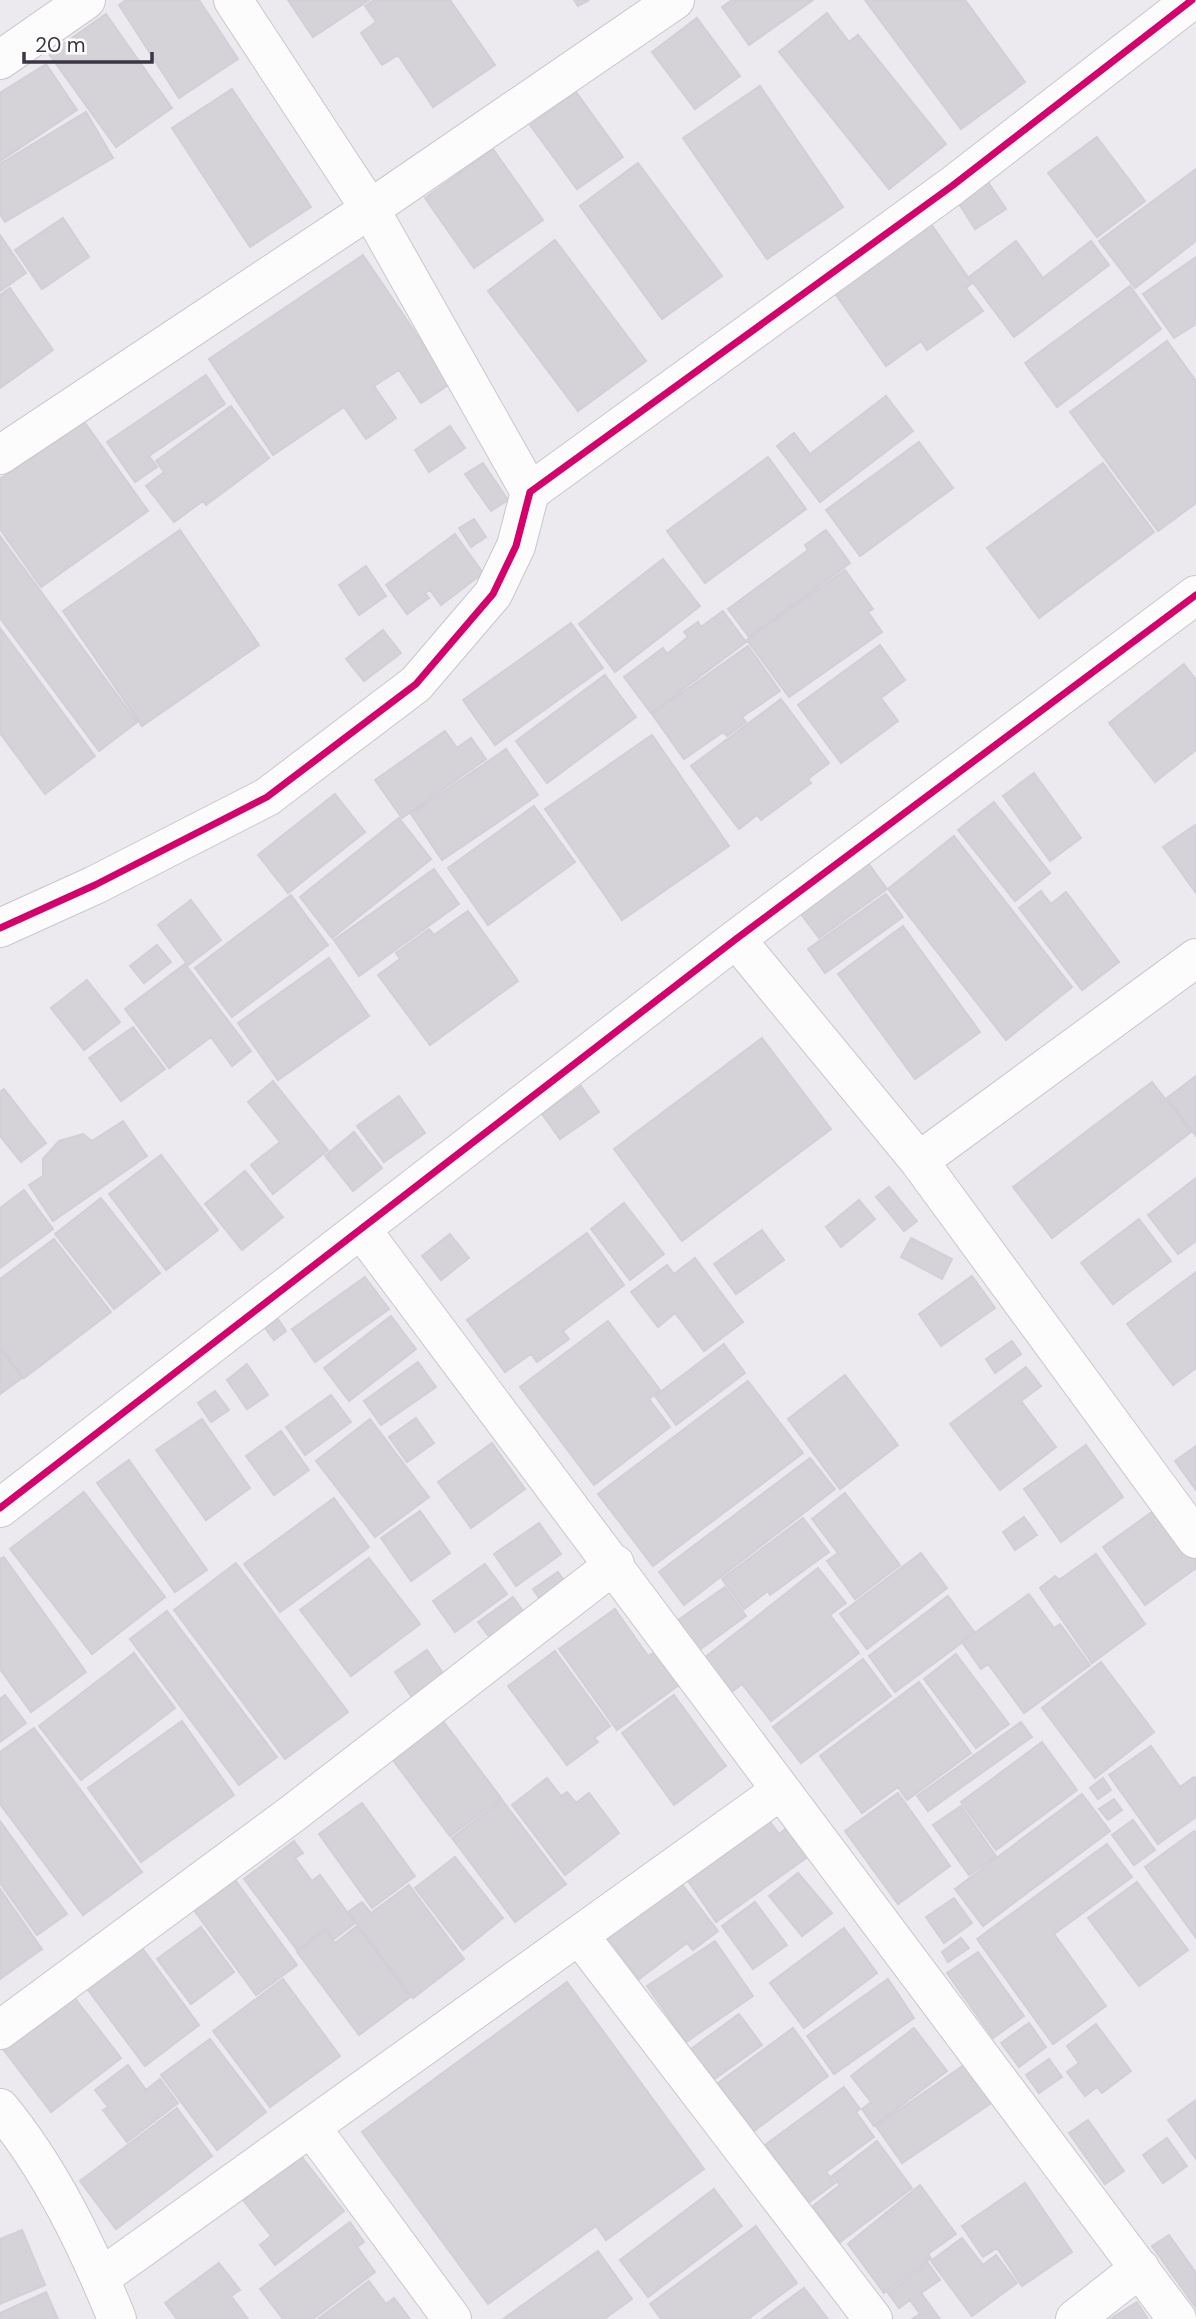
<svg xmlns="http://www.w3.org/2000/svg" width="1196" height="2319" font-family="'DM Sans',sans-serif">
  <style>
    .building { fill: #d5d2d8; stroke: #d3cfd7; stroke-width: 2 }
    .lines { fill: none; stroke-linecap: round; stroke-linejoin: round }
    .minor-casing { stroke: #cac6cd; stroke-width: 40 }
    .minor { stroke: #fcfcfd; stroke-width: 38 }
    .cycleway-casing { stroke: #fff; stroke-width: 11 }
    .cycleway { stroke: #d6006c; stroke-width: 7 }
  </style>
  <rect width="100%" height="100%" fill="#ece9ef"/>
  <path class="building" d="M126,0H199L238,59L179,98L119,5Z
    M288,0H369L313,37Z
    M374,0H450L495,65L433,107L398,55L382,65L361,33L376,22L365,6Z
    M574,0H589L578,6Z
    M732,0H813L749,45L722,7Z
    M865,0H965L1025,82L961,129Z
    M827,13L849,42L858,35L946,144L889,189L779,52Z
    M106,14L172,108L116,147L49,54Z
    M697,18L740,76L695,109L652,52Z
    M46,64L77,110L0,161V93Z
    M760,86L843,207L767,259L683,138Z
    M232,89L311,207L250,247L172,128Z
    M576,92L623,157L577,189L530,125Z
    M86,112L113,158L5,222L0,214V164Z
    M1097,137L1145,201L1097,237L1048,173Z
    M493,149L543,220L474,268L425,198Z
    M638,163L722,276L662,319L580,206Z
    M1196,169V241L1135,288L1099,241Z
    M988,182L1006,209L975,229L958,202Z
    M63,218L89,257L42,289L15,250Z
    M931,224L972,283L966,288L983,311L927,350L921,341L886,366L834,292Z
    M0,235L26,273L0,291Z
    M555,240L646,361L578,411L488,291Z
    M1016,241L1043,278L1091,241L1109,265L1014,337L969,277Z
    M363,255L450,384L421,403L399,370L374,386L396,418L366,439L344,407L273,455L209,359Z
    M1196,257V324L1174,338L1143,294Z
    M1130,286L1161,329L1057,407L1025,363Z
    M10,288L53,350L0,388V295Z
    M1167,341L1196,381V503L1158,531L1070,412Z
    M206,375L225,404L149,456L157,467L135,482L107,442Z
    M886,396L913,431L820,502L777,446L794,433L810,454Z
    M231,406L269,458L206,505L203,501L174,522L146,486L164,472L156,461Z
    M83,420L148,511L41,587L0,529V479Z
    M450,426L465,448L429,472L415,450Z
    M919,442L953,488L860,556L826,510Z
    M768,457L806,509L705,583L667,531Z
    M483,463L508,500L491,511L465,474Z
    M1103,463L1154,532L1039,618L987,548Z
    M474,519L486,537L471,547L459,528Z
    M180,530L259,645L142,726L63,611Z
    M826,530L850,563L749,637L728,609L808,550L805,545Z
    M455,534L483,573L441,605L430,590L425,593L429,598L407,614L386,585Z
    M0,536L137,722L99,751L0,618Z
    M663,559L700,606L615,672L579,624Z
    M366,566L386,596L359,615L339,585Z
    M845,570L873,609L868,612L882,632L789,697L747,640Z
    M723,611L746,642L651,713L624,677L663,648L667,654L688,637L684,632L698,622L701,627Z
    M571,623L603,668L495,745L463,700Z
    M0,628L95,756L45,794L0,733Z
    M383,630L401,653L364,681L346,659Z
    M880,645L905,680L881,698L898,721L841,763L798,705Z
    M748,646L780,691L742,717L746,722L727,736L723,732L684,759L652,714Z
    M1184,664L1196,680V750L1155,782L1109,723Z
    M605,675L636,717L547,783L516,741Z
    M781,699L829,763L808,779L811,783L761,820L757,815L739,829L691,766Z
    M445,731L457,748L471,738L486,759L402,818L375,780Z
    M652,735L729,846L622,920L545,809Z
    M506,749L538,795L442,860L411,814Z
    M1034,773L1081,838L1050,861L1003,796Z
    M335,794L365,832L288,893L258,855Z
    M994,802L1050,873L1015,901L958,830Z
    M534,806L575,862L488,925L448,868Z
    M399,818L431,859L332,938L300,897Z
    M1195,825L1196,826V893L1163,847Z
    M954,836L1072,987L1006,1040L888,889Z
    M866,860L887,889L819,938L798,910Z
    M434,869L459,904L359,976L334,940Z
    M1041,891L1051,904L1066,892L1119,962L1082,990L1019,908Z
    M886,894L903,917L825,973L808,949Z
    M291,895L328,945L232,1017L195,968Z
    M191,900L221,940L188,965L158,925Z
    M468,911L518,981L430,1045L378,975L400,959L396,953L429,929L434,935Z
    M903,926L980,1032L915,1079L838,974Z
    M157,945L171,962L144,983L130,966Z
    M329,958L369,1016L278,1080L238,1023Z
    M185,964L251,1051L232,1066L211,1037L169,1068L125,1009Z
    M87,980L120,1022L84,1050L51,1008Z
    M133,1027L165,1069L121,1101L89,1058Z
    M762,1038L831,1129L682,1241L614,1149Z
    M1196,1076V1136L1167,1098Z
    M273,1081L328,1150L273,1194L251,1165L280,1142L248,1102Z
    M1152,1082L1191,1132L1052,1238L1013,1187Z
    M581,1086L599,1112L560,1139L542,1114Z
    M4,1089L46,1143L21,1162L0,1136V1092Z
    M399,1096L425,1133L384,1162L357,1126Z
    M123,1121L147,1156L53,1221L29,1185L43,1176V1159L59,1141L83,1134L92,1141Z
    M354,1132L382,1168L353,1191L325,1156Z
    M161,1155L218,1230L166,1270L109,1194Z
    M245,1171L283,1217L242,1250L205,1204Z
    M1196,1178V1241L1178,1254L1148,1215Z
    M889,1187L917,1221L904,1231L876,1197Z
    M24,1190L53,1229L0,1268V1208Z
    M101,1198L160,1273L114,1309L55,1234Z
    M859,1200L875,1219L841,1247L826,1227Z
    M624,1203L664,1254L630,1280L591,1229Z
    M1139,1219L1171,1261L1113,1304L1081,1263Z
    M762,1230L784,1260L736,1294L714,1264Z
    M587,1233L624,1285L563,1331L569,1339L537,1362L531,1354L505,1372L467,1320Z
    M450,1234L469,1258L441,1280L422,1256Z
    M911,1238L952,1259L942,1279L901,1257Z
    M54,1239L111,1312L24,1378L0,1347V1279Z
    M695,1258L743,1322L704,1351L675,1313L658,1327L631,1292L667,1265L674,1274Z
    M1196,1272V1368L1173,1385L1127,1324Z
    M972,1276L995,1308L941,1346L919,1314Z
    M365,1277L389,1309L315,1362L292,1329Z
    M391,1316L416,1349L349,1401L324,1368Z
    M278,1319L286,1331L274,1340L265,1328Z
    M608,1321L660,1390L649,1399L670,1427L594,1485L520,1387Z
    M1012,1341L1021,1354L995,1373L986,1359Z
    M724,1344L745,1373L676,1425L655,1396Z
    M0,1348L22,1378L0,1394Z
    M418,1362L436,1387L381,1425L364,1401Z
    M247,1364L268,1395L247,1409L227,1380Z
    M1026,1367L1041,1386L1021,1401L1056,1447L1000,1490L950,1424Z
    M845,1375L898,1445L840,1489L788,1419Z
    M748,1381L803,1453L653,1566L598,1494Z
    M215,1391L229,1410L211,1422L198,1403Z
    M331,1395L351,1422L305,1455L286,1427Z
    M416,1418L434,1443L407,1462L389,1437Z
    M202,1419L250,1488L206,1520L156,1450Z
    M370,1419L429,1497L375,1537L316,1461Z
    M281,1431L309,1470L274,1495L246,1456Z
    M492,1443L525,1489L471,1528L438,1482Z
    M1086,1445L1123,1497L1061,1542L1024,1489Z
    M1196,1446V1490L1175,1461Z
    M810,1458L835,1489L684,1605L659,1572Z
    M129,1460L207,1570L175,1592L97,1483Z
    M84,1492L165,1597L92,1654L10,1549Z
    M845,1493L900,1565L855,1599L827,1561L838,1553L812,1519Z
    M334,1498L369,1547L280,1612L244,1564Z
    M1159,1507L1196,1559V1568L1145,1605L1103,1547Z
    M420,1511L450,1553L411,1581L381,1538Z
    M1024,1517L1037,1535L1015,1550L1003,1532Z
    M803,1518L829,1552L770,1595L768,1591L744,1609L722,1579Z
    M539,1523L561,1554L516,1586L494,1554Z
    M921,1553L947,1588L867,1649L840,1614Z
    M1096,1554L1145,1624L1092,1663L1040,1588L1055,1576L1059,1580Z
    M4,1557L86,1672L31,1712L0,1669V1559Z
    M369,1558L420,1624L351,1676L300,1610Z
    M236,1563L348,1712L285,1759L174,1610Z
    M485,1564L507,1594L455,1632L433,1601Z
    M818,1568L846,1603L830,1615L859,1653L771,1721L742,1684L730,1693L703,1659Z
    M558,1572L569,1588L544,1605L533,1589Z
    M725,1587L746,1616L695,1653L674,1623Z
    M1029,1594L1054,1628L1060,1624L1090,1665L1024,1713L988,1664L981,1669L962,1642Z
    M948,1596L975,1633L895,1692L869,1656Z
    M513,1597L528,1618L494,1643L478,1622Z
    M615,1609L648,1656L655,1652L679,1685L617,1730L559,1649Z
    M167,1611L277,1757L239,1785L130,1639Z
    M427,1650L445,1676L413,1699L395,1672Z
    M555,1651L610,1726L594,1738L598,1742L567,1765L508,1686Z
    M134,1653L175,1708L81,1780L39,1726Z
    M956,1654L1009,1724L976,1748L924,1679Z
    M863,1659L891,1696L801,1763L773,1727Z
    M1101,1662L1154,1732L1095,1778L1042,1708Z
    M919,1682L971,1753L907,1800L898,1787L862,1813L820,1756Z
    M5,1695L26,1723L0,1742V1699Z
    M674,1695L726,1766L674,1805L622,1733Z
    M182,1721L234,1795L141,1862L88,1788Z
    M443,1721L501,1798L450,1836L392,1759Z
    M1021,1722L1032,1737L928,1811L917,1796Z
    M34,1728L142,1872L83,1915L0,1804V1752Z
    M1042,1742L1077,1790L996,1850L961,1802Z
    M1151,1746L1180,1787L1194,1777L1196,1779V1817L1158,1844L1109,1775Z
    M547,1778L561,1796L567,1792L576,1803L589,1793L619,1833L565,1875L512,1805Z
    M1103,1778L1111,1790L1098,1799L1090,1788Z
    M898,1793L950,1866L898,1904L845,1831Z
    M1082,1794L1110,1831L983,1926L955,1889Z
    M1114,1799L1122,1810L1108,1820L1099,1809Z
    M502,1800L566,1884L515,1922L452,1838Z
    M362,1803L415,1876L372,1908L319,1834Z
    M961,1806L996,1856L969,1875L933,1825Z
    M760,1808L779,1834L795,1822L816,1851L716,1922L678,1866Z
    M1133,1820L1155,1850L1134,1865L1112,1835Z
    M0,1821L67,1914L37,1935L0,1883Z
    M1194,1831L1196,1833V1938L1145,1867Z
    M294,1841L303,1853L295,1858L312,1881L320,1875L355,1923L334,1939L326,1928L297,1950L244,1879Z
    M1107,1844L1132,1877L1054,1934L1106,2006L1053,2044L977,1939Z
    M455,1857L503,1918L463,1950L415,1888Z
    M798,1873L832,1913L802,1936L769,1896Z
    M233,1877L297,1965L256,1995L191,1906Z
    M1137,1882L1188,1950L1139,1986L1088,1918Z
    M681,1883L718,1931L693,1950L687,1943L639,1979L608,1938Z
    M409,1885L464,1959L413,1998L348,1912L362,1902L371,1913Z
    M0,1889L42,1949L0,1979Z
    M954,1898L972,1923L944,1943L926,1917Z
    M755,1902L787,1945L753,1969L722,1926Z
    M357,1926L410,1997L359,2035L297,1952L325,1930L335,1943Z
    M201,1927L234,1972L191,2004L157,1959Z
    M844,1928L877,1973L804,2028L770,1983Z
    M961,1938L969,1948L948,1962L942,1952Z
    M137,1941L199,2025L145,2066L82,1982Z
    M715,1941L753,1996L686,2042L647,1986Z
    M978,1952L1024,2016L993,2038L947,1973Z
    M283,1979L340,2056L270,2107L213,2031Z
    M888,1979L914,2018L834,2074L807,2036Z
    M567,1982L704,2169L606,2240L596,2226L488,2304L362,2132Z
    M70,1992L121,2058L51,2112L0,2045Z
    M739,2014L762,2045L713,2080L691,2049Z
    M1029,2023L1046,2047L1019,2067L1001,2043Z
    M1096,2024L1131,2071L1102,2093L1097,2087L1085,2096L1067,2072L1079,2063L1067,2046Z
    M793,2028L828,2076L750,2134L714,2086Z
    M914,2028L947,2071L874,2126L862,2109L871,2102L851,2076Z
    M210,2039L266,2112L217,2150L161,2075Z
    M1049,2059L1062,2077L1039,2093L1026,2075Z
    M967,2063L993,2102L902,2163L876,2126Z
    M128,2065L146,2090L160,2079L178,2103L127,2142L103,2110L108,2107L95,2090Z
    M844,2087L860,2109L856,2112L874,2137L826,2172L835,2183L808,2203L765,2145Z
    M1196,2100V2159L1168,2120Z
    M177,2108L212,2156L116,2229L80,2181Z
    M1088,2120L1124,2171L1105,2184L1069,2133Z
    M1167,2138L1187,2166L1163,2183L1143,2155Z
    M877,2141L912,2188L840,2242L813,2206L840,2185L832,2176Z
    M301,2156L344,2211L275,2265L260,2245L271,2236L243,2200Z
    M1025,2183L1072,2252L1022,2286L997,2248L983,2257L962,2226Z
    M920,2185L956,2234L928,2254L931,2258L884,2293L848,2244Z
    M714,2189L742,2226L648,2297L620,2260Z
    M350,2222L364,2242L357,2247L375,2272L313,2319H283L260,2289Z
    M756,2226L797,2283L748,2319H661L650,2304Z
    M22,2230L45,2285L0,2304V2239Z
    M1169,2235L1196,2273V2308L1152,2246Z
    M962,2238L983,2265L996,2255L1017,2283L972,2316L931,2261Z
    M598,2251L632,2299L604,2319H503Z
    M219,2263L240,2290L231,2296L248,2319H177L165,2303Z
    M928,2263L940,2280L921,2293L940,2319H912L920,2314L910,2300L899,2308L888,2293Z
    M369,2281L386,2304L394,2298L410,2319H318Z
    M804,2288L828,2319H762Z
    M46,2292L58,2319H0V2313Z
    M1137,2302L1148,2319H1110Z"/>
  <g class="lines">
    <defs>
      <path id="minor" d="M233,0L370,209L530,492
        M0,60L86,0
        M0,455L370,209L675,0
        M0,928L95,885L267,797L416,684L493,594L516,546L530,492L952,186L1192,0
        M736,939L919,1161L1196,1539
        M919,1161L1196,958
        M361,1229L1177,2319
        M0,1508L736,939L1196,595
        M579,1935L873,2319
        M0,2030L292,1814L615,1564
        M0,2108C51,2170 87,2245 117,2319
        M311,2127L452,2319
        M100,2278L780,1791
        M1075,2319L1140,2268"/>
    </defs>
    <use href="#minor" class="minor-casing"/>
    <use href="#minor" class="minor"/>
    <defs>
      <path id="cycleway" d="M0,928L95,885L267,797L416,684L493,594L516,546L530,492L952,186L1192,0
        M0,1508L736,939L1196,595"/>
    </defs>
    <use href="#cycleway" class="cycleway-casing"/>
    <use href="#cycleway" class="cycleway"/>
  </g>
  <path d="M24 52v10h128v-10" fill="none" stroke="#3c3644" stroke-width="3.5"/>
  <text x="35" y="52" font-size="21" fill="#3c3644" stroke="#ffffff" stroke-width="5" paint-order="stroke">20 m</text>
</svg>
